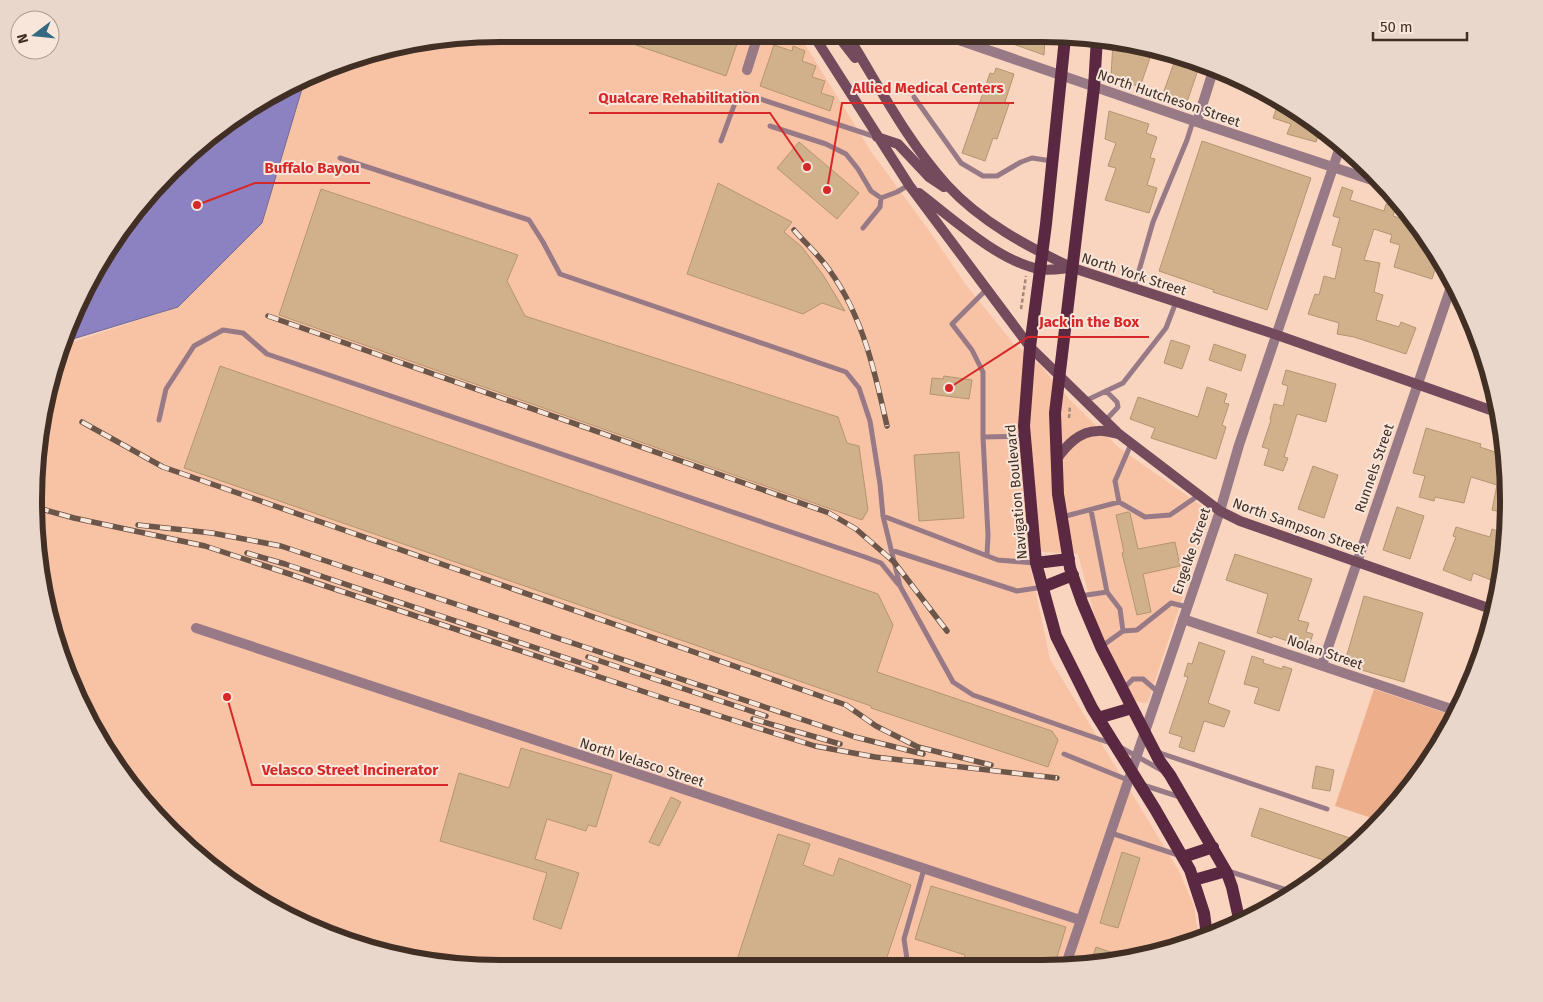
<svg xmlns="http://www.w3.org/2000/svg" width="1543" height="1002" font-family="'Fira Sans',sans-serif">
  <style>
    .built { fill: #f8c3a5 }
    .green { fill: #edaf8b }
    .water { fill: #8d82c1; stroke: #766992 }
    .building { fill: #d1b18b; stroke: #b49571 }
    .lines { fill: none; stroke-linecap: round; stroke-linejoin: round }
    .path { stroke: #a38777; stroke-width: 2.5; stroke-dasharray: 4 2.5; stroke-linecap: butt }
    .service { stroke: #987986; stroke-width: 5 }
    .minor { stroke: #987986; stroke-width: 10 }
    .secondary { stroke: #744a5d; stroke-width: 10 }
    .primary { stroke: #5a2841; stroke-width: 12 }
    .rail-casing { stroke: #6c5649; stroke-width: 5.5 }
    .rail { stroke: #f8e6db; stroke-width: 4; stroke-dasharray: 11; stroke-linecap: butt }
    .labels { text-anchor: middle; stroke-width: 4; stroke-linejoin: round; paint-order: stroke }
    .street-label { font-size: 14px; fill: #412f25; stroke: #f8e6db }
    .rim { fill: none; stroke: #412f25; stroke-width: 6 }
    .leader { fill: none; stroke: #d62828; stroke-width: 2 }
    .callout-dot { fill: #d62828; stroke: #f8e6db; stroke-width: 2 }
    .callout-label { font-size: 15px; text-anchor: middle; font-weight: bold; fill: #d62828; stroke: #f8e6db; stroke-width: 4; stroke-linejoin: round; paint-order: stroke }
  </style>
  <rect width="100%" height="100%" fill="#f9d4bf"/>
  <path class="built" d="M501,34L800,36L870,150L928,229L966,285L1014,344L1040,365L1069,399L1118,447L1206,509L1208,521L1148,702L1142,703L1134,700L1115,664L1096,621L1078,554L1027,551L1050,659L1179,871L1194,906L1199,939L1163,952L1072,967L440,964L322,933L193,852L96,735L50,622L35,471L59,351L61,346L178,307L262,223L304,82L351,58Z"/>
  <path class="green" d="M1374,689L1455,716L1447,734L1393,809L1381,821L1335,806Z"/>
  <path class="water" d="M304,82L262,223L178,307L63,342L130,216L241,113Z"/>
  <path class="building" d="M610,34L714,35H740L726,76L610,36Z
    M999,37H1045L1044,55L999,39Z
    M1113,41L1152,52L1140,87L1111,77Z
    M774,45L792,51L793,46L805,51L802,61L816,66L812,77L825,81L821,93L834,97L830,111L760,86Z
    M1175,60L1199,67L1187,102L1163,94Z
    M996,68L1014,74L1005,102L1009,104L997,139L993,138L985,161L962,153L990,73L994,74Z
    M1277,107L1294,112L1320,129L1316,142L1287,134L1291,124L1273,118Z
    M1109,111L1149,124L1146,133L1157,137L1150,158L1155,159L1147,185L1157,188L1149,213L1105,200L1116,168L1108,166L1116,143L1105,139Z
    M1202,141L1311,178L1267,310L1213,292L1214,290L1159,271Z
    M799,142L859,193L837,219L777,168Z
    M718,183L792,222L784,232L802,247L823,275L845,311L822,303L803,314L687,274Z
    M1342,187L1353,191L1350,200L1384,211L1386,204L1396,207L1393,216L1417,223L1439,258L1432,279L1394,267L1400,245L1390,242L1392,235L1374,229L1364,260L1380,263L1374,292L1383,295L1376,320L1399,327L1401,322L1416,328L1406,354L1354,337L1337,334L1339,323L1308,314L1315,294L1319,295L1324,276L1335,279L1342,248L1332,245L1340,218L1333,216Z
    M321,189L518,255L507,281L525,316L838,417L847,443L859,446L868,510L862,520L279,315Z
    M1171,340L1190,346L1182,369L1164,363Z
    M1214,344L1246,355L1241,371L1209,360Z
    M220,366L878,594L893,625L877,672L1052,731L1058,740L1048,767L871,708V706L184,468Z
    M1286,370L1336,384L1326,422L1297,414L1284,457L1288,458L1283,471L1264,465L1269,449L1262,447L1271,420L1270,419L1274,404L1283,406L1288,386L1282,384Z
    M944,376L972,380L969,399L930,394L932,378L943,379Z
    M1207,387L1227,394L1224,403L1229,404L1222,425L1226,427L1216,459L1151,438L1155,428L1130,419L1138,397L1198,417Z
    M1426,428L1481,444L1480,447L1498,453L1503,440L1508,470L1507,513L1492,510L1497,485L1471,477L1464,503L1435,497L1434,501L1419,497L1425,476L1413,473Z
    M959,452L964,518L919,521L914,455Z
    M1313,466L1338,475L1324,518L1298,509Z
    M1397,507L1424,516L1410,559L1383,550Z
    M1128,512L1130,513L1138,549L1175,542L1180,566L1143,574L1151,612L1137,615L1122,553L1124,552L1116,515Z
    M1456,527L1490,537L1492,529L1506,534L1505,562L1499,583L1473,573L1471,581L1443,570L1456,537L1453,536Z
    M1235,554L1312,579L1298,620L1309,623L1306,632L1313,634L1308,648L1273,636L1272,638L1257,633L1268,594L1226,580Z
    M1364,596L1423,613L1404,682L1344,665Z
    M1199,642L1225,651L1208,703L1230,711L1224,727L1204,721L1194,752L1179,747L1182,737L1169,733L1188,677L1184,676L1188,663L1192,664Z
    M1252,656L1264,660L1263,663L1282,669L1283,666L1292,669L1279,711L1254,703L1259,688L1244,684Z
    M521,748L612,775L596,827L588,825L586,831L547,819L535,859L579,873L561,929L533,919L547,873L440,841L459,773L509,788Z
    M1316,766L1334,770L1330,791L1312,788Z
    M671,797L681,802L659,846L649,842Z
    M1260,808L1359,841L1335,864L1251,836Z
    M778,834L810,844L803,865L833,876L839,858L911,885L884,966H735Z
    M1122,852L1140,858L1118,928L1100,923Z
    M931,886L1066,927L1054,967H962L965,955L915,939Z
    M1096,947L1128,958L1090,964Z"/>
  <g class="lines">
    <path class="path" d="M1021,309L1026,276
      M1069,418L1070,406"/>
    <path class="service" d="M914,97L961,163L983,176H997L1021,162L1032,158L1052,161
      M770,126L826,144L846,154L858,169L871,191L881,198L897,192L909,185
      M721,141L739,92L876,137
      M340,158L529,220L543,242L560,274L846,372L859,388L870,421L880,484L883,516L900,586L953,682L973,695L1110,743
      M863,228L880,207L881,198
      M1134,288L1153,222L1187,140L1193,121
      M1085,401L1123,383L1166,328L1176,302
      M159,420L166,389L194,346L223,330L243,333L267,354L865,557L881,563L898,584
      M1105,421L1118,407L1117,402L1106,391
      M983,437L1024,436
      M1131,444L1115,481L1119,502L1145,517L1170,515L1199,495
      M1091,510L1107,592
      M883,516L998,560L1035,563
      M1062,517L1119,502
      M891,550L1017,591L1043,587
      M987,555L988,535L983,437V372L972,350L952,324L987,289
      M1080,596L1107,592L1120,609L1123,631L1102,646
      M1123,631L1137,630L1171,603L1187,607
      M1123,689L1133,679H1143L1158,692
      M1120,747L1163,771
      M1157,752L1327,809
      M1064,754L1128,780
      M1143,785L1180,797
      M1111,833L1178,855
      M1228,871L1293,892
      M908,966L904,939L924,869"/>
    <path class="minor" d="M950,37L1197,122L1381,183
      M747,70L758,35
      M1197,122L1213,71
      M1183,619L1457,711
      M196,628L1080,920
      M1322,665L1453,281
      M1065,967L1220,511L1239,445L1341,144"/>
    <path class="secondary" d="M814,36L909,185L1030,347L1119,434L1220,511L1240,521L1494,610
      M838,36L855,58
      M848,36C879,86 907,141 947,185C981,222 1028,247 1073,268L1277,335L1499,413
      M877,137L898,144L929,177L944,187
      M919,193C952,218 998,261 1039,269C1048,271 1060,269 1070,268
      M1056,460C1066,446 1079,431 1098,431C1104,430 1112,433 1118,434"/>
    <path class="primary" d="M1065,38L1046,224L1030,347L1024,426L1036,563L1056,636L1092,708L1155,809L1190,870L1204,913L1207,936
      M1097,38L1094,87L1055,413L1058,494L1070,568L1082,602L1101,647L1159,760L1170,775L1227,873L1232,887L1240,923
      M1036,563L1069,559
      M1043,587L1073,575
      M1098,718L1132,708
      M1183,857L1213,847
      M1194,880L1226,871"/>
    <defs>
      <path id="rail" d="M794,230C806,244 820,256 830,271C863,317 875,372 887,426
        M268,316L829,513L856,529L894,562L947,631
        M82,422L163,467L846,705L876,726L918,747L991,765
        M38,508L74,518L205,546L669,700L815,746L875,757L1057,778
        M138,525L212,533L281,546L855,737L923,754
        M247,553L285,564L596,668
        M588,657L766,716
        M753,719L840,744"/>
    </defs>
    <use href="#rail" class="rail-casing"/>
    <use href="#rail" class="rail"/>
  </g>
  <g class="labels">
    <g class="street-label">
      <text transform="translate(1169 98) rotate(19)" y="5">North Hutcheson Street</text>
      <text transform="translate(1134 274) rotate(18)" y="5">North York Street</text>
      <text transform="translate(1374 468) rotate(-71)" y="5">Runnels Street</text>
      <text transform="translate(1016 492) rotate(-95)" y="5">Navigation Boulevard</text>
      <text transform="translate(1299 526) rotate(20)" y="5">North Sampson Street</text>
      <text transform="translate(1191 551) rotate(-71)" y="5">Engelke Street</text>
      <text transform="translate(1325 652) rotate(19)" y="5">Nolan Street</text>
      <text transform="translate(642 762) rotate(18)" y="5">North Velasco Street</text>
    </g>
  </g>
  <path d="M0 0H1543V1002H0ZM500 42H1042A458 458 0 0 1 1500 500V502A458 458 0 0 1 1042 960H500A458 458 0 0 1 42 502V500A458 458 0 0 1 500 42Z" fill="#e9d7cc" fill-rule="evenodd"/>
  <path class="rim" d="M500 42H1042A458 458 0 0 1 1500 500V502A458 458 0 0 1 1042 960H500A458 458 0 0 1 42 502V500A458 458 0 0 1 500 42Z"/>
  <path class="leader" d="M827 190L842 103H1014M807 167L770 113H589M197 205L255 183H370M949 388L1028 337H1149M227 697L252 785H448"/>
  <g class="callout-dot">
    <circle cx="827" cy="190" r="5"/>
    <circle cx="807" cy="167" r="5"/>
    <circle cx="197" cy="205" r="5"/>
    <circle cx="949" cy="388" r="5"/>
    <circle cx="227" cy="697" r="5"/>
  </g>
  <g class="callout-label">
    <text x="928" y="93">Allied Medical Centers</text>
    <text x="679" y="103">Qualcare Rehabilitation</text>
    <text x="312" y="173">Buffalo Bayou</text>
    <text x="1089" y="327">Jack in the Box</text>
    <text x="350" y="775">Velasco Street Incinerator</text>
  </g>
  <g transform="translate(35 35) rotate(254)"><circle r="24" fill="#f8e6db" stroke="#af9d92"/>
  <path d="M0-4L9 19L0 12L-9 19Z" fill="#326a84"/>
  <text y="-8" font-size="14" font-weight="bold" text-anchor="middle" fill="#412f25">N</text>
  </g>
  <path d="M1373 32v8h94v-8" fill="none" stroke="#412f25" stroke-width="2.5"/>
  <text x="1380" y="32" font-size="15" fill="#412f25" stroke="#f8e6db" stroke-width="4" paint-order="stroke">50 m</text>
</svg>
